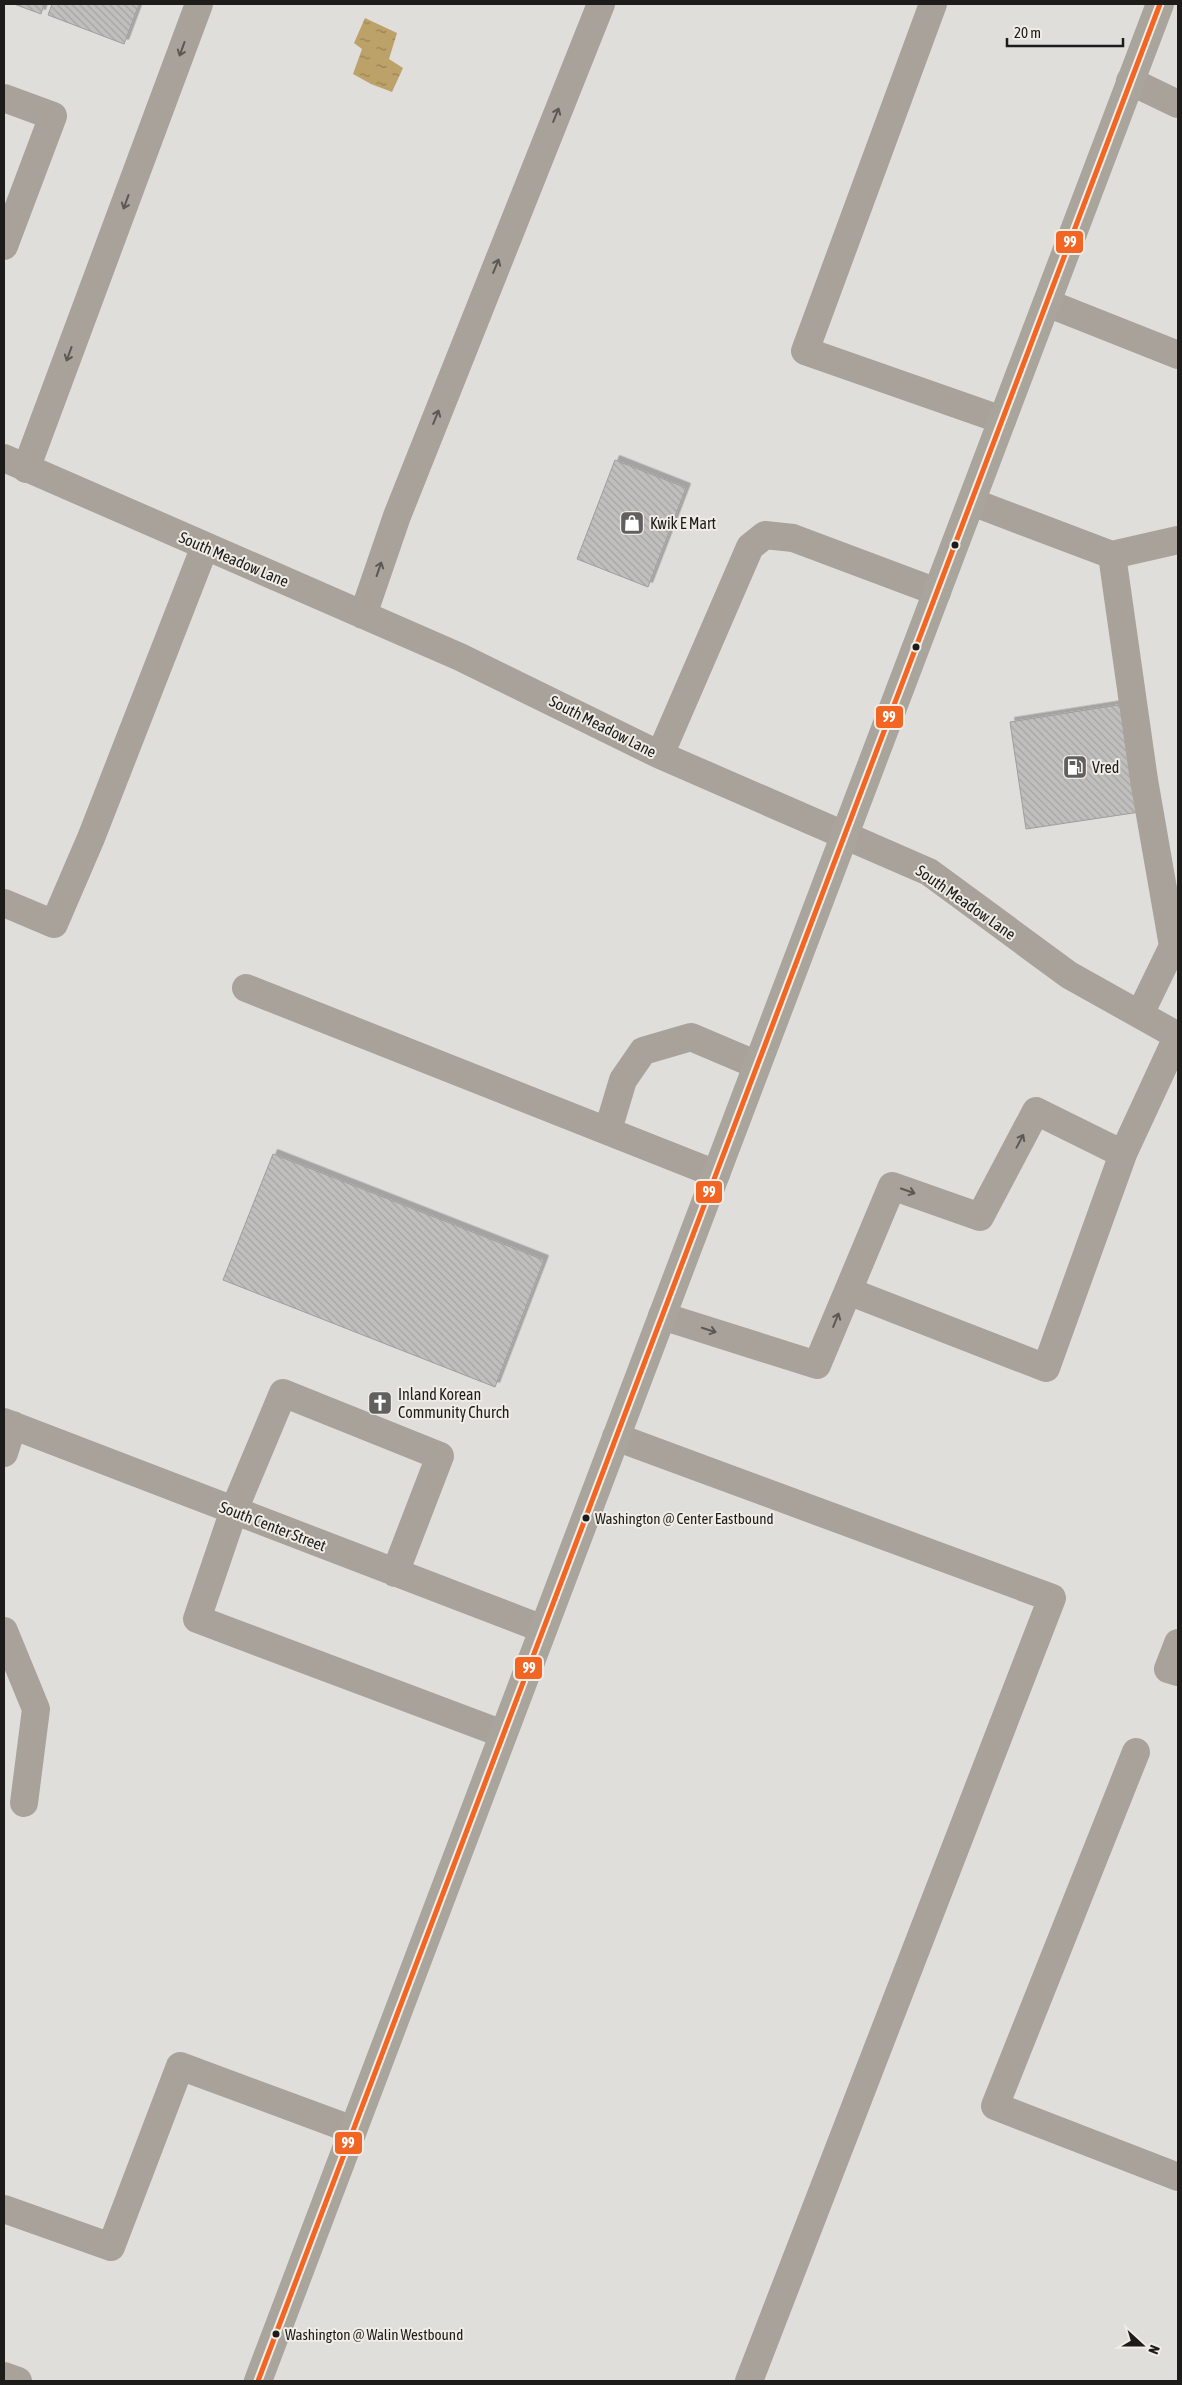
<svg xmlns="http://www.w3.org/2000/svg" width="1182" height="2385" font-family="'Asap Condensed',sans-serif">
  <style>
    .water { fill: url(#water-ripples) }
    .building { fill: url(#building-back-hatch); stroke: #9f9e9d; filter: url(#shadow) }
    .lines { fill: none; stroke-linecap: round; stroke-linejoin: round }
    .minor { stroke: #a8a29b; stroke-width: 28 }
    .major { stroke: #a9a59d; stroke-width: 28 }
    .bus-1-casing { stroke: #f0ede7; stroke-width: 9 }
    .bus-1 { stroke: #f26522; stroke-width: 5 }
    .oneway { stroke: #5c5854 }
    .bus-dot { fill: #1d1c1a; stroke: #f0ede7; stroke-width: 2 }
    .labels { text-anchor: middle; stroke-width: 4; stroke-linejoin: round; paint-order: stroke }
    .bus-label { font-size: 15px; fill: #1d1c1a; stroke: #f0ede7; text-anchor: start }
    .poi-label { font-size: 16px; fill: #1d1c1a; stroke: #f0ede7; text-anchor: start }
    .street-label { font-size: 16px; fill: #1d1c1a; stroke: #f0ede7 }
    .line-badge { stroke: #f0ede7; stroke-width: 2 }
    .badge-label { font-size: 14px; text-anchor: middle; font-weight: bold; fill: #fff }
  </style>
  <defs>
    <pattern id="water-ripples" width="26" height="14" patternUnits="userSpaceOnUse" patternTransform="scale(1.25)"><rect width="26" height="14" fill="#bca268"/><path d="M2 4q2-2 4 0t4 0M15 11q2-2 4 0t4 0" fill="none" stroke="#988355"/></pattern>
    <pattern id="building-back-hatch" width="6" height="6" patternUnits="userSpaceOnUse" patternTransform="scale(1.25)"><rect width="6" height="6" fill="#c0bfbe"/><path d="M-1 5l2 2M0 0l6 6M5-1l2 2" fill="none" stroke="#a5a4a3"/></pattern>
    <filter id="shadow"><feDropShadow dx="4.5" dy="-4.5" stdDeviation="0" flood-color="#0004"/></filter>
  </defs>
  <rect width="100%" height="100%" fill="#e0dedb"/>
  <path class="water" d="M365,18L397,33L389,59L403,68L392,92L371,84L353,74L362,49L354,43Z"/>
  <path class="building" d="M14,4H44L41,14Z
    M52,4H139L124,44L48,15Z
    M615,460L686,488L648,587L577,559Z
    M1124,704L1140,812L1026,829L1010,722Z
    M273,1154L544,1260L495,1387L223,1280Z"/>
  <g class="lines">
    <path class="minor" d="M933,4L805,351L1002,420
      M1130,81L1178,104
      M4,98L53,116L4,246
      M1047,303L1178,355
      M4,458L460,657L660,755L929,872L1069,975L1178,1036
      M26,469L199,4
      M972,502L1112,555L1144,780L1173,946L1140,1014
      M1112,555L1178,540
      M363,615L397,516L601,4
      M660,755L750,547L765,535L793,538L937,592
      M4,903L54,924L91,838L205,546
      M246,988L716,1174
      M608,1130L623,1080L643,1051L691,1037L757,1065
      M848,1291L1046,1368L1123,1154
      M662,1316L817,1365L892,1186L980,1217L1036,1111L1123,1154L1178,1035
      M4,1422L543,1629
      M616,1437L1052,1598L749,2381
      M4,1453L13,1425
      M395,1573L440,1456L283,1393L234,1510L197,1619L503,1734
      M4,1631L36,1709L24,1803
      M1178,1643L1168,1669L1178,1672
      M1136,1752L995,2106L1178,2177
      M4,2209L111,2247L180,2066L353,2130
      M4,2376L18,2381"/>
    <path class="major" d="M258,2381L1160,4"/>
    <defs>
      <path id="bus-1" d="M258,2381L1160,4"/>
    </defs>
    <use href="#bus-1" class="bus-1-casing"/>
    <use href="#bus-1" class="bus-1"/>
  </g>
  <defs><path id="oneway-shaft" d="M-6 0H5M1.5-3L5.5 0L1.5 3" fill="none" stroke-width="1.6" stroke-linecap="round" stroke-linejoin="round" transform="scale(1.25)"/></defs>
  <g class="oneway">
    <use href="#oneway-shaft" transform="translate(182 49) rotate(110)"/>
    <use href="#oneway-shaft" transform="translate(556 115) rotate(-68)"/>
    <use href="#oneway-shaft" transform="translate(126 202) rotate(110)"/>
    <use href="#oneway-shaft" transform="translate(496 266) rotate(-68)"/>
    <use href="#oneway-shaft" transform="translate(69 354) rotate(110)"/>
    <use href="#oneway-shaft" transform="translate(436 417) rotate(-68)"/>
    <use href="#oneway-shaft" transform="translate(379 569) rotate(-71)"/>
    <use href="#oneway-shaft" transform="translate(1020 1141) rotate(-62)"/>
    <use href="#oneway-shaft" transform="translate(908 1191) rotate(19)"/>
    <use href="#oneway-shaft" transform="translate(836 1320) rotate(-68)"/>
    <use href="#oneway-shaft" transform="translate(709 1330) rotate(18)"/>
  </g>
  <defs>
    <symbol id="shop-square" viewBox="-11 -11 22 22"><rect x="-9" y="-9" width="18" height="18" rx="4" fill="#61605e" stroke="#f0ede7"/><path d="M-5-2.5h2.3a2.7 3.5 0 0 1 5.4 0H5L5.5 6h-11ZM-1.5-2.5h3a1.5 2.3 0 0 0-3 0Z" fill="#fff"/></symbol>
    <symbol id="fuel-square" viewBox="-11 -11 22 22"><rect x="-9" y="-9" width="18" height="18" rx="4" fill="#61605e" stroke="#f0ede7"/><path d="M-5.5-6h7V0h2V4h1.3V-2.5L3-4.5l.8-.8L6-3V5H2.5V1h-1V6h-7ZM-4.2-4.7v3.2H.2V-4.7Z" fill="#fff"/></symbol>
    <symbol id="church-square" viewBox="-11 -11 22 22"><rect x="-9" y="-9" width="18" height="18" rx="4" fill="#61605e" stroke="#f0ede7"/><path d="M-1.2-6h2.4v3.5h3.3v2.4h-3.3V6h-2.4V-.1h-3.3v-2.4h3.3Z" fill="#fff"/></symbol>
  </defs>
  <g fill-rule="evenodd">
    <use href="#shop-square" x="618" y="509" width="28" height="28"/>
    <use href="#fuel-square" x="1061" y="753" width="28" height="28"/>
    <use href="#church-square" x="366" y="1389" width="28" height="28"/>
  </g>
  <g class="bus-dot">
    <circle cx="955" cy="545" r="4.5"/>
    <circle cx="916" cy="647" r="4.5"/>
    <circle cx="586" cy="1518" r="4.5"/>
    <circle cx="276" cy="2334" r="4.5"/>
  </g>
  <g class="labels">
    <g class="bus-label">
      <text x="595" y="1524">Washington @ Center Eastbound</text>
      <text x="285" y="2340">Washington @ Walin Westbound</text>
    </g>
    <g class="poi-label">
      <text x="650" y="529">Kwik E Mart</text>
      <text x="1092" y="773">Vred</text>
      <text x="398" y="1400">Inland Korean<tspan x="398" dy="18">Community Church</tspan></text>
    </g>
    <g class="street-label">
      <text transform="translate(234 559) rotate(23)" y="6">South Meadow Lane</text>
      <text transform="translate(603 726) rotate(27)" y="6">South Meadow Lane</text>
      <text transform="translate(966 902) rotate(35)" y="6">South Meadow Lane</text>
      <text transform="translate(273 1526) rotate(21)" y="6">South Center Street</text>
    </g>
  </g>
  <g class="line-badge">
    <rect x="1055" y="230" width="29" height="24" rx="5" fill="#f26522"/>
    <rect x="875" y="705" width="29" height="24" rx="5" fill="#f26522"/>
    <rect x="695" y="1180" width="28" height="24" rx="5" fill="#f26522"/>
    <rect x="514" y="1656" width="29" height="24" rx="5" fill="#f26522"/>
    <rect x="334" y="2131" width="29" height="24" rx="5" fill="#f26522"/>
  </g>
  <g class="badge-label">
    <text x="1070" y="247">99</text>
    <text x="889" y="722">99</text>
    <text x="709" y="1197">99</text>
    <text x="529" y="1673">99</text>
    <text x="348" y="2148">99</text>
  </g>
  <rect width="1182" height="2385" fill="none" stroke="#1d1c1a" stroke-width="10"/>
  <g transform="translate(1142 2345) rotate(111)" stroke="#f0ede7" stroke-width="4" paint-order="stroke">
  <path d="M0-4L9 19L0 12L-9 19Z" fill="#1d1c1a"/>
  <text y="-8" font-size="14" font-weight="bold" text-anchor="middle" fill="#1d1c1a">N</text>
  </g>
  <path d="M1007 38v8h116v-8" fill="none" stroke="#1d1c1a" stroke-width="2.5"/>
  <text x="1014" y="38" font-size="15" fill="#1d1c1a" stroke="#f0ede7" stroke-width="4" paint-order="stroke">20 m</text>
</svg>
